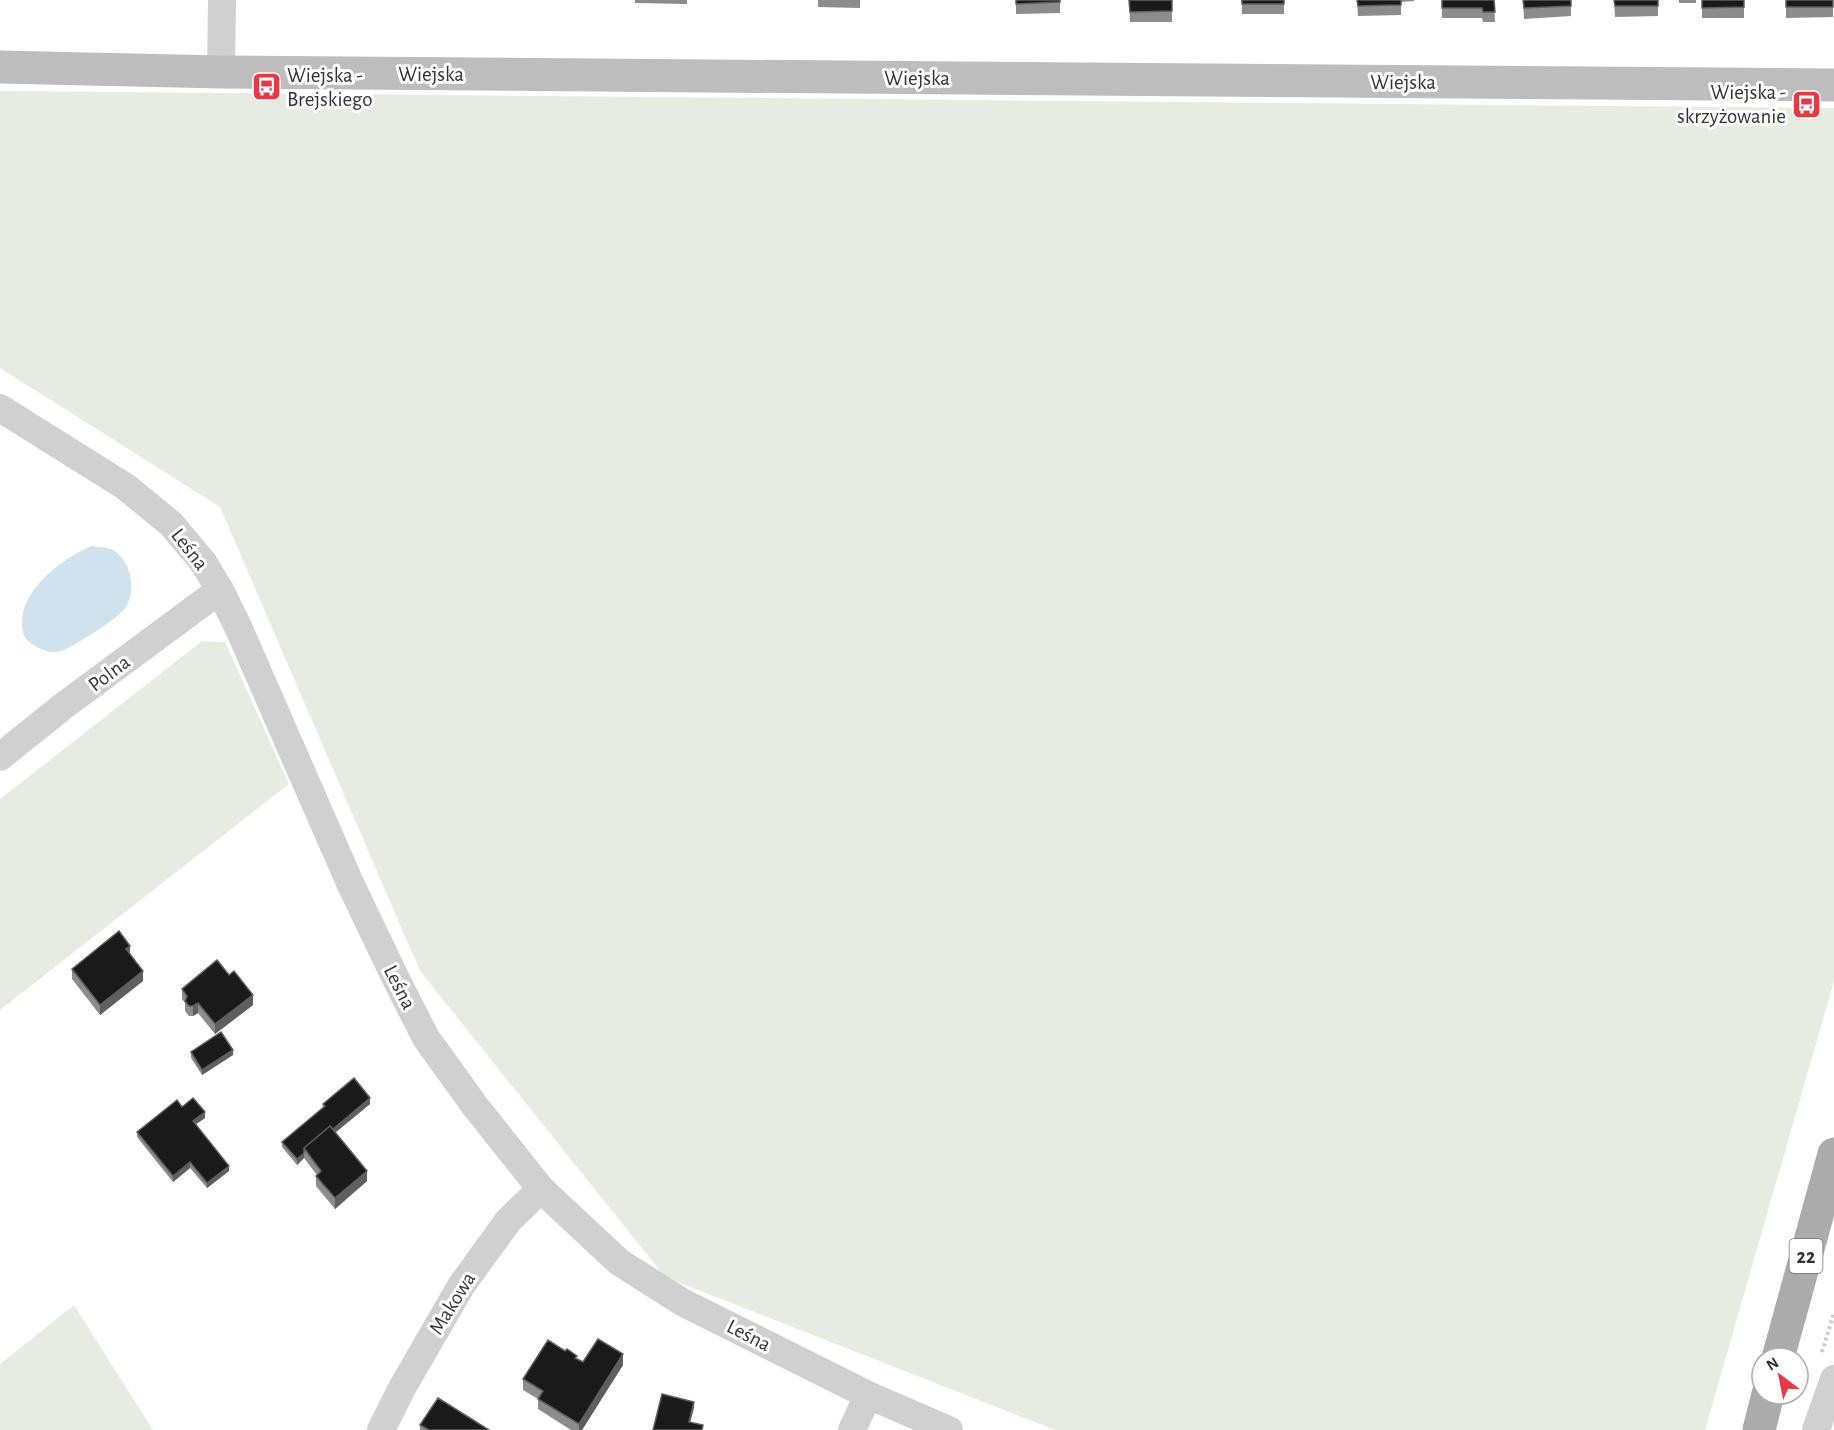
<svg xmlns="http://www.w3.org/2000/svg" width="1834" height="1430" font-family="'Alegreya Sans',sans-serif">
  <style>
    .green { fill: #e6ecdf }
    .water { fill: #cfe2ee }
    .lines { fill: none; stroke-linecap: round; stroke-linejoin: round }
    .path { stroke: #cdcdcd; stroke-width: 4; stroke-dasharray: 3 3; stroke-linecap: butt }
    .street { stroke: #d0d0d0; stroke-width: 28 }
    .secondary { stroke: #bdbdbd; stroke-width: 33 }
    .primary { stroke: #ababab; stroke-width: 33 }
    .wall { fill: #8c8c8c }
    .shaded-wall { fill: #5f5f5f }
    .building { fill: #1a1a1a; stroke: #5f5f5f; stroke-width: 1.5 }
    .labels { text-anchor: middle; stroke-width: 6; stroke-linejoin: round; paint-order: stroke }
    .shield { fill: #fff; stroke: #707070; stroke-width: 1.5 }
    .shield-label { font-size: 20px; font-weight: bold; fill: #333 }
    .street-label { font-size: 21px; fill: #333; stroke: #fff }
    .poi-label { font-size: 21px; fill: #333; stroke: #fff; text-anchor: start }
  </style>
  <rect width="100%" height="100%" fill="#fff"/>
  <path class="green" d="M0,91L1834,108V981L1705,1430H1055L665,1277L420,971L220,507L0,368Z
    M202,641L225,642L289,784L0,1010V799Z
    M74,1305L153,1430H0V1364Z"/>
  <path class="water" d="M91,546C98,547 106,547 113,550C131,560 137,590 126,607C121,617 69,650 58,652C49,653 39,649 32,644C25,640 22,633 22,625C20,590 62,559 91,546Z"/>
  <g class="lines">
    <path class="path" d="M1822,1352L1834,1313"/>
    <path class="street" d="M221,72L222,0
      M0,408L126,487L171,524L203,562L220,590L239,629L350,883L396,979L426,1038L475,1106L541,1189L619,1262L682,1302L868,1395L949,1430
      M0,757L62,707L220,590
      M381,1430L402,1388L461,1286L508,1221L541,1189
      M852,1430L868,1395
      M1816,1430L1834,1379"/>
    <path class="secondary" d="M0,67L221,72L1834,85"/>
    <path class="primary" d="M1778,1358L1834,1154
      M1759,1430L1768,1394"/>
  </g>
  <path class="wall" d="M635,0H687V4L635,3Z
    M818,0H860V8L818,7Z
    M1016,0H1060V13L1016,14Z
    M1129,0H1172V22H1130Z
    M1242,0H1284V14H1242Z
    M1357,0H1414V1L1401,2V15L1358,16Z
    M1442,0H1494L1495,22H1483L1482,18H1442Z
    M1523,0H1571V16L1524,19Z
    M1614,0H1658V16L1615,17Z
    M1679,0H1696V3H1679Z
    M1702,0H1744V18H1702Z
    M1786,0H1833V17L1786,18Z
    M130,955L143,981L100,1015L72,979V969Z
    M182,989L253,1005L215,1034L198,1013L193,1016H189L185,1011V1003L182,999Z
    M191,1052L233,1055L202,1075L191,1058Z
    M323,1104H370L335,1133L367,1181L335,1209L316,1186V1176L317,1175L304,1158L297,1165L282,1147V1142L323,1108Z
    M182,1107L205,1118L196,1124L229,1171L207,1188L190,1168L173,1182L137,1137V1132Z
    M577,1359L583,1362L623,1365L582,1430H571L538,1409V1399L523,1390V1379Z
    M420,1425L489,1430H420Z"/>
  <path class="shaded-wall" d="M130,946V956L126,949Z
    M143,971V981L100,1015V1005Z
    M253,995V1005L215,1034V1024Z
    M198,1003V1013L193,1016V1006Z
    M233,1050V1055L202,1075V1070Z
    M370,1098V1104L309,1154L307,1151Z
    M205,1112V1118L193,1126V1121Z
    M304,1153V1158L297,1165V1159Z
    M190,1162V1168L173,1182V1176Z
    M229,1166V1171L207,1188V1183Z
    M367,1171V1181L335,1209V1198Z
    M623,1354V1365L582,1430H579V1424Z
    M694,1402V1408L689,1427V1422Z"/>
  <path class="building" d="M1016,0H1060V2L1016,4Z
    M1129,0H1172V11L1130,12Z
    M1242,0H1284V4H1242Z
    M1357,0H1401V5L1358,6Z
    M1442,0H1494L1495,12H1483L1482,8H1442Z
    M1523,0H1571V6L1524,8Z
    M1614,0H1658V6H1615Z
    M1702,0H1744V7L1702,8Z
    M1786,0H1833V7H1786Z
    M119,931L130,946L126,949L143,971L100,1005L72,969Z
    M217,960L229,975L234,971L253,995L215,1024L198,1003L193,1006H189L185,1001L187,996L182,989Z
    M221,1032L233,1050L202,1070L191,1052Z
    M354,1078L370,1098L333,1129L330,1126L304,1148V1153L297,1159L282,1142L325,1106L323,1104Z
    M193,1098L205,1112L193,1121L229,1166L207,1183L190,1162L173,1176L137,1132L177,1100L182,1107Z
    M330,1126L367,1171L335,1198L316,1176L321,1171L304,1148Z
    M598,1339L623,1354L579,1424L538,1399L543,1391L523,1379L548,1340L565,1351L567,1349L577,1356L575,1358L583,1362Z
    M662,1394L694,1402L689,1422L703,1425L702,1430H653Z
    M438,1398L489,1430H429L420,1425Z"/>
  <defs>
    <symbol id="bus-square" viewBox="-11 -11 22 22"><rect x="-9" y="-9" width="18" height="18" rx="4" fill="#e63946" stroke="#fff"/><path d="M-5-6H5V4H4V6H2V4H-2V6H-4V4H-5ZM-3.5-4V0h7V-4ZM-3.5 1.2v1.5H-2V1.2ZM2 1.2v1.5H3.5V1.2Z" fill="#fff"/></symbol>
  </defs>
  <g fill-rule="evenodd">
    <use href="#bus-square" x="250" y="70" width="33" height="33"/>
    <use href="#bus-square" x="1790" y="88" width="33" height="33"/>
  </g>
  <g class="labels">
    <rect class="shield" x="1789.5" y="1239" width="33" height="34" rx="4.5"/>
    <g class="shield-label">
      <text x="1806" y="1263">22</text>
    </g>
    <g class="street-label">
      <text x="431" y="81">Wiejska</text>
      <text x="917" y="85">Wiejska</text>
      <text x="1403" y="89">Wiejska</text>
      <text transform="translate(190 549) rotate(52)" y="7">Leśna</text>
      <text transform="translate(109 673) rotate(-37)" y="7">Polna</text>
      <text transform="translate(400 987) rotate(63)" y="7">Leśna</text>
      <text transform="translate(452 1303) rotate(-58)" y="7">Makowa</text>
      <text transform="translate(749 1335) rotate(27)" y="7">Leśna</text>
    </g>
    <g class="poi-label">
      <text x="287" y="82">Wiejska -<tspan x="287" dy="24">Brejskiego</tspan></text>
      <text x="1786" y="99" text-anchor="end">Wiejska -<tspan x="1786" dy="24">skrzyżowanie</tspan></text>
    </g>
  </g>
  <g transform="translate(1780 1376) rotate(328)"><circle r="28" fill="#ffffff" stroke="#adadad" stroke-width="1.5"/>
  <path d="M0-4.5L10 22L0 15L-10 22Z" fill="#e63946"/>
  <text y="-9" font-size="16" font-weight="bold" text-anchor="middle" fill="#333333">N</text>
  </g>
</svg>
